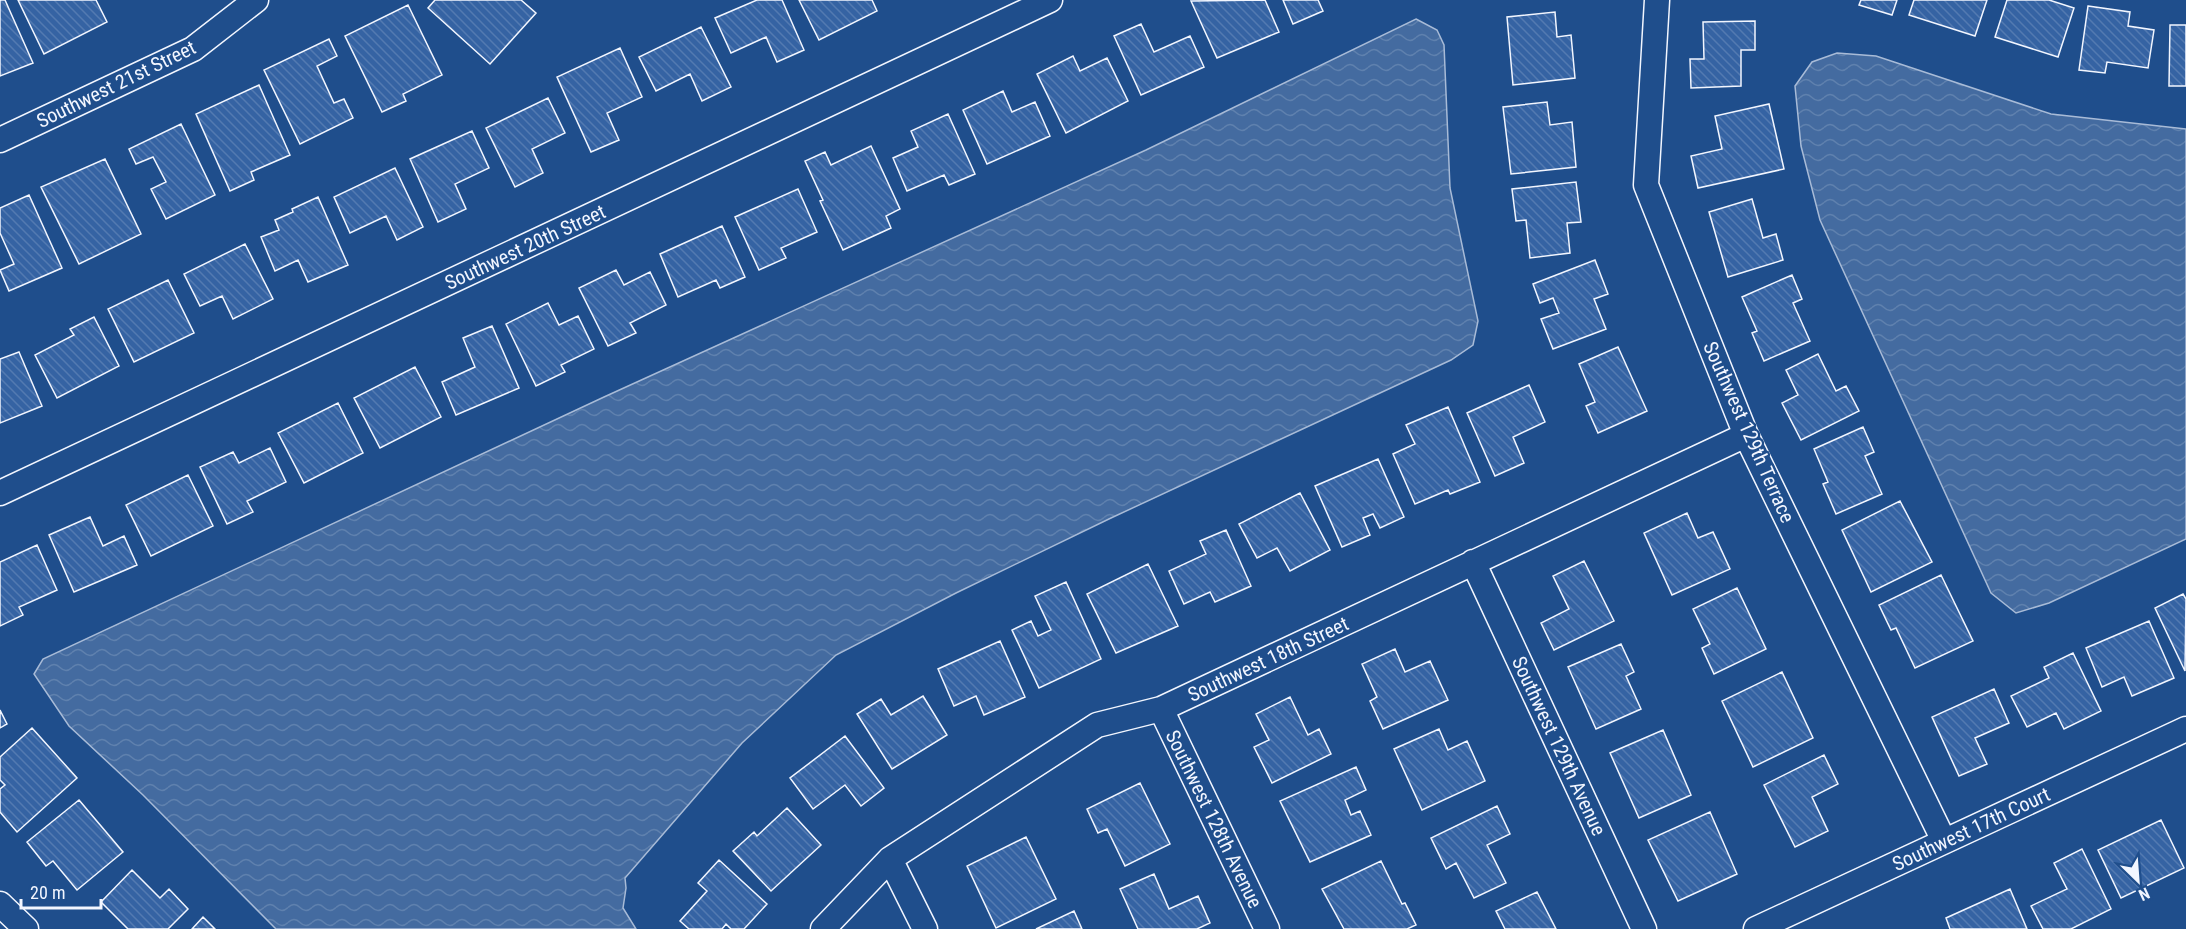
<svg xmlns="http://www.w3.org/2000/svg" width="2186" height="929" font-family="'Roboto Condensed',sans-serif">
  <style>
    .water { fill: url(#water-waves); stroke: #a8bbd7; stroke-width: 1.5 }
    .building { fill: url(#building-back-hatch); stroke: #f2f6ff; stroke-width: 1.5 }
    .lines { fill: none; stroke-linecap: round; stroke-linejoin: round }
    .street-casing { stroke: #f2f6ff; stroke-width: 27 }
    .street { stroke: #1f4e8c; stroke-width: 24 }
    .labels { text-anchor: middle; stroke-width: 4.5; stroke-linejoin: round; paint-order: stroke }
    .street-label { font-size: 20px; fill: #f2f6ff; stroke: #1f4e8c }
  </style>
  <defs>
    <pattern id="water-waves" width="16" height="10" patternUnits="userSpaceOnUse" patternTransform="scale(1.5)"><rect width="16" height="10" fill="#446ba0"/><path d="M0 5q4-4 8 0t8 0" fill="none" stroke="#5f81ae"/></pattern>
    <pattern id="building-back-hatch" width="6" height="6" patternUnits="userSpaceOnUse" patternTransform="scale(1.5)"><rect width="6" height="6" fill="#3563a3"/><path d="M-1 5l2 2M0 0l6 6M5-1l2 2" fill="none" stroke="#537ab1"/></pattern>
  </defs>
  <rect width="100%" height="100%" fill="#1f4e8c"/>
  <path class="water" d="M1416,19L1437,30L1444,45L1450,188L1478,321L1473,345L1451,360L1111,518L956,593L836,655L742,743L625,878L626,888L623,908L636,929H276L143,795L69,726L34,674L43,659L604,397L1146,150Z
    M1837,53L1876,56L2051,114L2186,129V539L2049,603L2016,613L1991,593L1820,220L1801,146L1795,86L1812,62Z"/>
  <path class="building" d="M0,0H5L33,63L0,76Z
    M18,0H96L107,22L44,54Z
    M435,0H521L536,13L490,64L428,8Z
    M757,0H782L804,50L777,62L766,37L731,53L715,18Z
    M799,0H872L877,11L819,40Z
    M1265,0L1279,32L1217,58L1191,1Z
    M1283,0H1318L1323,11L1293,24Z
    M1861,0H1897L1892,15L1859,5Z
    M1914,0H1987L1975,36L1909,15Z
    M2007,0H2049L2074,8L2058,57L1995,37Z
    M408,5L442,75L403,94L406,101L382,112L345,36Z
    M2088,6L2130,12L2128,26L2154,30L2148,68L2107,62L2105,73L2079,70Z
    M1555,12L1557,37L1571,35L1575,78L1513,85L1507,17Z
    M1755,21V50H1741V86L1691,88L1690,59H1704L1703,22Z
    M1141,24L1154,52L1190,36L1204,67L1141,95L1114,36Z
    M2170,25H2186V86H2169Z
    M701,27L731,87L702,101L690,74L656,91L639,57Z
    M329,39L337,56L317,66L334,103L344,99L353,118L300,144L264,70Z
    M620,48L642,97L607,113L619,140L591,152L557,77Z
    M1073,56L1080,71L1107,58L1128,101L1066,133L1037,74Z
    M259,85L290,155L251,172L254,180L230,191L196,114Z
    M1003,91L1012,112L1035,102L1050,136L987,164L963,110Z
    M548,98L565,133L532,149L543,173L515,187L486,128Z
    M1547,102L1550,125L1572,122L1576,167L1511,174L1503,107Z
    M1769,104L1784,169L1698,188L1691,156L1722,149L1715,116Z
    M948,114L975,174L949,185L944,175L907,191L893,158L918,147L911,131Z
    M181,124L215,195L166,219L151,189L166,182L153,157L136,164L129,149Z
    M472,131L489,168L455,184L466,209L438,222L410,159Z
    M871,146L900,209L886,216L891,228L843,250L820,201L823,200L805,161L825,152L831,165Z
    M105,159L141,234L79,264L41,187Z
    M395,168L423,227L397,240L386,216L350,233L334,197Z
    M1576,182L1581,222L1567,223L1570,253L1530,258L1526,220L1516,221L1512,189Z
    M798,189L817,232L781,248L786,258L759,270L735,217Z
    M29,195L62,268L9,291L0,270L14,264L0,233V208Z
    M318,197L348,265L308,282L298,260L275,271L261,237L279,230L275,220L293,212L292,209Z
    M1752,199L1763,238L1776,234L1783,260L1728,277L1709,212Z
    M722,226L745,277L720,288L716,280L678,297L660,254Z
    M245,244L273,299L233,319L222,296L200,306L184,274Z
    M1595,260L1608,294L1594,299L1606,329L1553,349L1541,319L1559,313L1553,298L1540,303L1533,284Z
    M616,270L624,285L650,272L666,305L630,323L636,333L608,346L579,288Z
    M1792,275L1802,299L1793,303L1810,341L1764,361L1752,333L1757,331L1742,297Z
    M168,280L194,333L134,362L108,309Z
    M548,303L559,325L578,316L594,349L561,365L565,372L536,386L506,324Z
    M94,317L119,366L57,398L35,355L74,335L70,329Z
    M492,326L519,388L456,415L442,382L475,367L463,338Z
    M1618,347L1647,411L1598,433L1586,406L1595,402L1579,364Z
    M19,352L42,406L0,423V359Z
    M1818,354L1836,391L1846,386L1859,411L1801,440L1782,403L1798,395L1786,370Z
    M415,367L441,417L380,448L354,398Z
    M1529,385L1545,422L1513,437L1524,463L1495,476L1467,413Z
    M338,403L363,453L304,483L278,433Z
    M1448,407L1480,482L1450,494L1448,490L1415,504L1393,454L1415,444L1406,425Z
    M1863,427L1874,452L1865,456L1882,494L1836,514L1823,484L1828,482L1814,449Z
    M270,448L286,482L247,501L253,512L227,524L200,467L233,452L239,463Z
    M1378,459L1404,517L1380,528L1373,514L1363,518L1370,535L1342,547L1315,486Z
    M188,475L213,526L151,556L126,505Z
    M1300,493L1330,550L1290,571L1277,548L1257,558L1239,524Z
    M1900,501L1932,562L1871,592L1842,530Z
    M1687,513L1698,538L1713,532L1730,569L1672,595L1644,533Z
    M90,517L103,546L124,536L137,565L74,592L49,535Z
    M1226,530L1251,586L1215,602L1210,592L1184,604L1169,571L1206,554L1200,541Z
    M37,545L57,590L19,607L23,615L0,626V562Z
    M1584,561L1614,621L1554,650L1541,623L1569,609L1553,576Z
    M1148,564L1178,626L1116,653L1087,594Z
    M1941,575L1973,641L1915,668L1896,628L1891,630L1879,605Z
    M1066,582L1101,659L1039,688L1012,630L1031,621L1038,636L1051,630L1035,596Z
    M1737,588L1766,649L1714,674L1702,648L1710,644L1693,609Z
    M2183,594L2186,599L2185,671L2155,608Z
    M2149,621L2174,678L2132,696L2124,677L2102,687L2086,648Z
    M1000,641L1025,697L984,715L976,696L954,706L938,669Z
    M1621,644L1634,672L1626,676L1641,709L1596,729L1568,667Z
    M1395,649L1405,672L1430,661L1448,700L1383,729L1370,701L1377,697L1362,664Z
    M2073,653L2101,711L2064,729L2056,713L2027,727L2011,696L2049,678L2044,667Z
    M1782,672L1813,738L1753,767L1722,701Z
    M1994,689L2009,723L1975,738L1987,764L1959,776L1932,717Z
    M923,696L947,735L892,769L857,714L881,699L891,715Z
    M1290,697L1308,735L1319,729L1331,754L1272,783L1254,747L1269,740L1256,714Z
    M0,710L7,724L0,728Z
    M32,728L77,778L17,832L0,812V789L5,785L0,780V757Z
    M1439,729L1448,750L1467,741L1485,781L1422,810L1394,749Z
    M1663,730L1691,795L1639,818L1610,753Z
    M845,736L884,788L861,806L845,785L813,809L790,778Z
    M1824,755L1838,784L1812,797L1828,831L1795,847L1764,785Z
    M1356,767L1366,790L1345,800L1351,815L1360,811L1371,835L1310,862L1280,801Z
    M1140,783L1170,844L1125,866L1107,829L1098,833L1087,809Z
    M79,800L123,852L77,890L53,861L46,866L27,842Z
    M1497,806L1510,834L1487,845L1506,883L1474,898L1456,863L1446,869L1431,838Z
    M787,808L821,845L771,891L733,851L754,832L757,836Z
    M1710,812L1737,874L1678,901L1648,840Z
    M2161,820L2184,868L2121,898L2098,850Z
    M1026,837L1056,899L996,928L967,866Z
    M2082,849L2111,909L2071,929H2043L2031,906L2067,889L2054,863Z
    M719,860L767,904L744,929H731L726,924L722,929H689L680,921L707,891L698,883Z
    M1381,861L1402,904L1405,903L1416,925L1407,929H1344L1322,889Z
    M132,870L160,898L169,889L188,909L168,929H128L101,902Z
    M1154,874L1169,909L1198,896L1210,923L1197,929H1138L1120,889Z
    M2010,889L2027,929H1950L1946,918Z
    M1537,892L1556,929H1505L1496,911Z
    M1074,911L1082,929H1036Z
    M203,917L215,929H192Z"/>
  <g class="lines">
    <defs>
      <path id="street" d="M1657,0L1646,185L1746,435L1944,841
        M0,140L193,49L256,0
        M0,493L1050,0
        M1473,562L1644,929
        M1161,709L1267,929
        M890,859L925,929
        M0,904L26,929
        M823,929L890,859L1097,725L1161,709L1746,435
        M1756,929L2186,729"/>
    </defs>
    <use href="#street" class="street-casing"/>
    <use href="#street" class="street"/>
  </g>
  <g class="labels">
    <g class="street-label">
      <text transform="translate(116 84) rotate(-26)" y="7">Southwest 21st Street</text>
      <text transform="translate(525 247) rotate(-25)" y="7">Southwest 20th Street</text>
      <text transform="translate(1749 432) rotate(66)" y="7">Southwest 129th Terrace</text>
      <text transform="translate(1268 659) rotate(-25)" y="7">Southwest 18th Street</text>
      <text transform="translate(1559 746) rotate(65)" y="7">Southwest 129th Avenue</text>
      <text transform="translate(1214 819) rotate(64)" y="7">Southwest 128th Avenue</text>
      <text transform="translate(1971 829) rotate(-25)" y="7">Southwest 17th Court</text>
    </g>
  </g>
  <g transform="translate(2138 881) rotate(155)" stroke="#1f4e8c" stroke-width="4.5" paint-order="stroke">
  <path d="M0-4.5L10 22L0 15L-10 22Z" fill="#f2f6ff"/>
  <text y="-9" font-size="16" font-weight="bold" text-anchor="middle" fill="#f2f6ff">N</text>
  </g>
  <path d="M21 899v9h80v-9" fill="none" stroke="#f2f6ff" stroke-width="3"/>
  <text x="30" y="899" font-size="18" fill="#f2f6ff" stroke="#1f4e8c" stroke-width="4.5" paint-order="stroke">20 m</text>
</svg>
